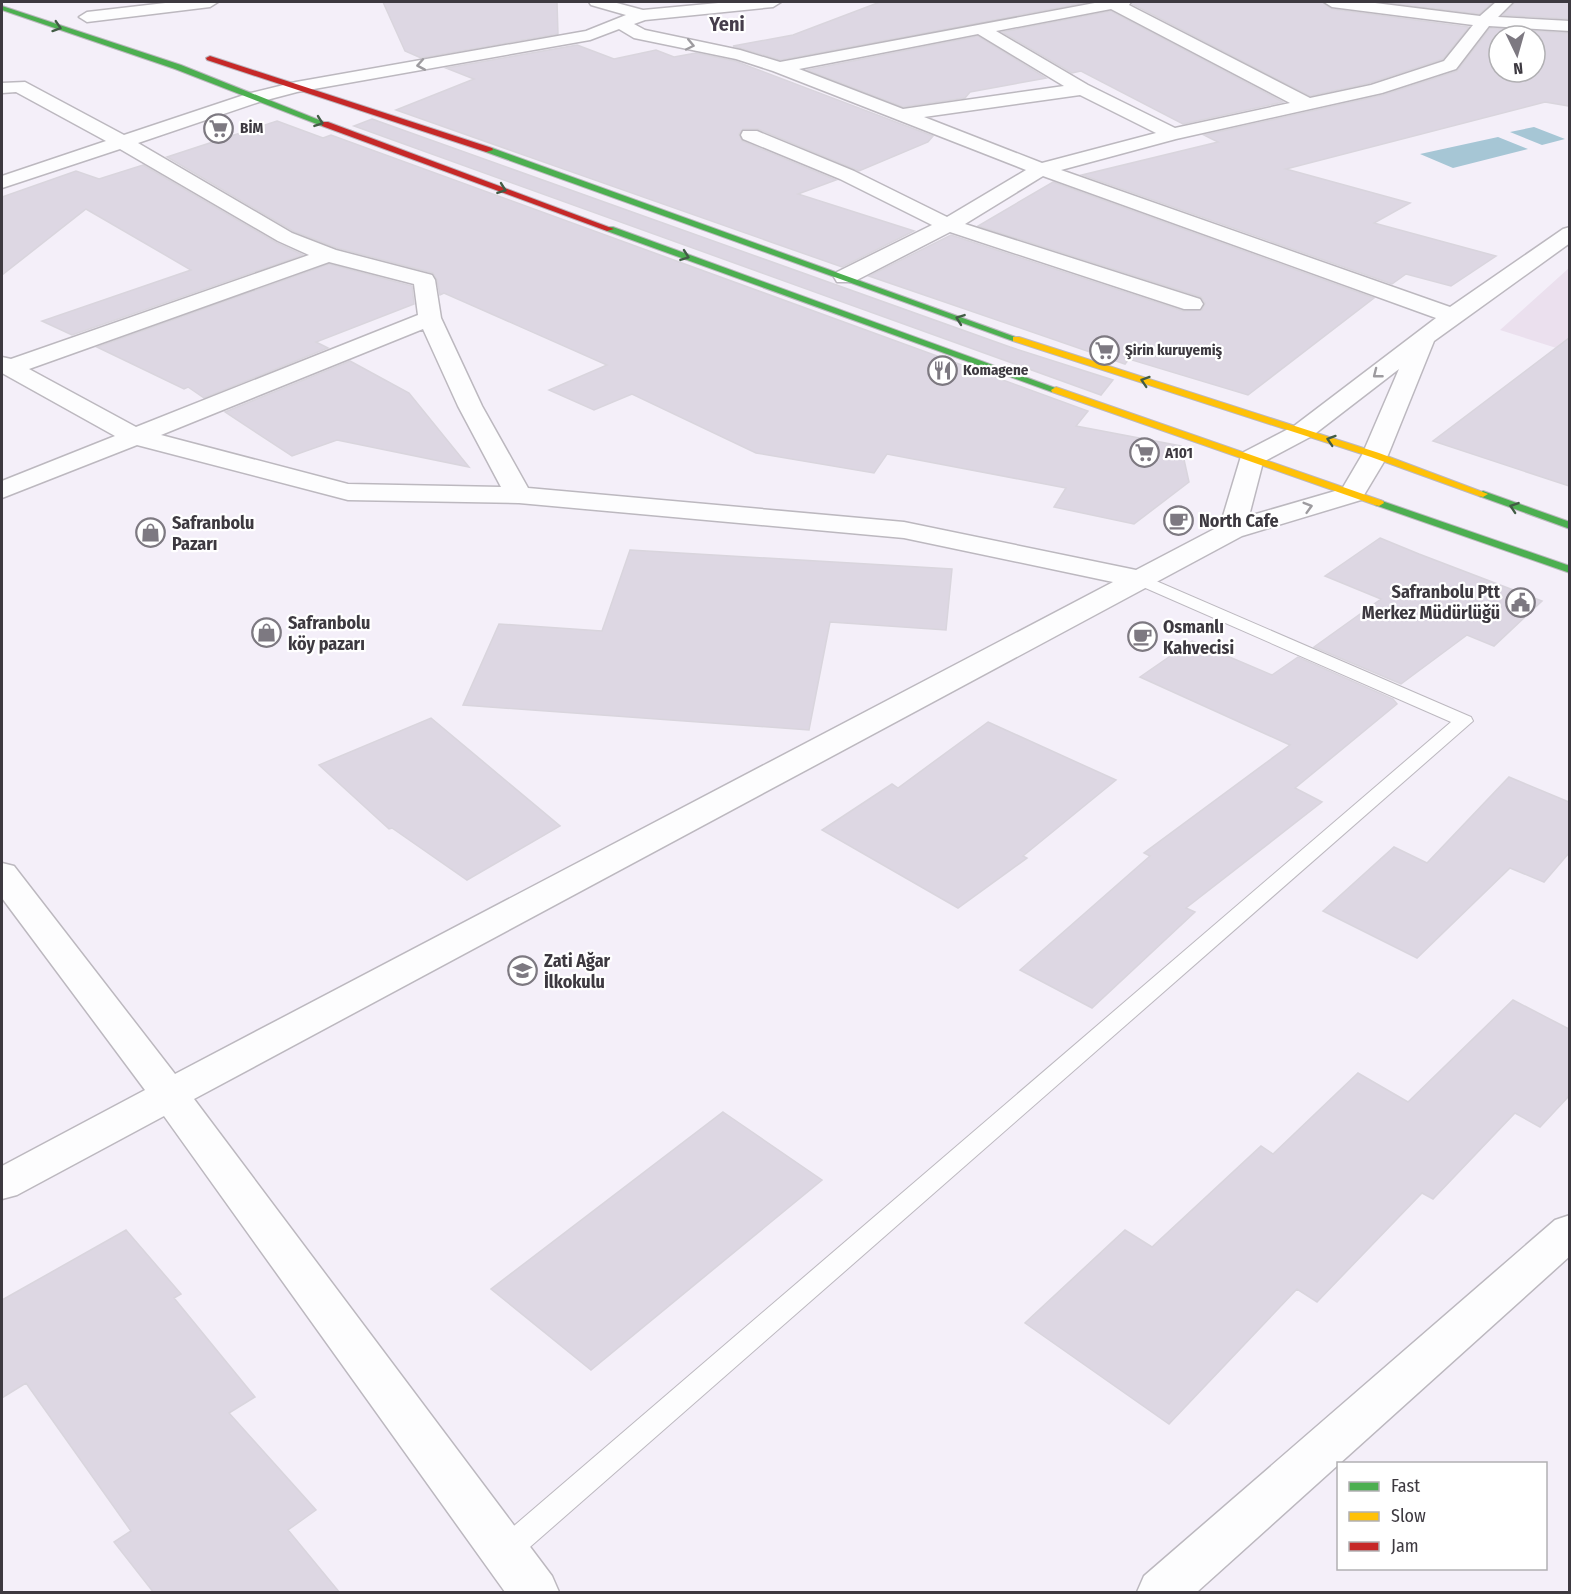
<svg xmlns="http://www.w3.org/2000/svg" width="1571" height="1594" font-family="'Fira Sans Condensed',sans-serif">
  <style>
    .education { fill: #ebe0ee }
    .water { fill: #a6c6d5 }
    .building { fill: #ddd7e3; stroke: #d9d5dd; stroke-width: 1.5; fill-rule: evenodd }
    .lines { fill: none; stroke-linecap: round; stroke-linejoin: round }
    .lane-casing { stroke: #bcb8bf; stroke-width: 2 }
    .street-casing { stroke: #bcb8bf; stroke-width: 3 }
    .fast-casing { stroke: #bcb8bf; stroke-width: 2 }
    .slow-casing { stroke: #bcb8bf; stroke-width: 2 }
    .jam-casing { stroke: #bcb8bf; stroke-width: 2 }
    .lane { fill: #fdfdfe; fill-rule: evenodd }
    .street { fill: #fdfdfe; fill-rule: evenodd }
    .fast { fill: #4caf50; fill-rule: evenodd }
    .slow { fill: #ffc107; fill-rule: evenodd }
    .jam { fill: #c62828; fill-rule: evenodd }
    .oneway { stroke: #425c45 }
    .oneway2 { stroke: #9d9b9f }
    .labels { text-anchor: middle; stroke-width: 4.5; stroke-linejoin: round; paint-order: stroke }
    .far-poi-label { font-size: 15px; font-weight: bold; fill: #3d3940; stroke: #fff; text-anchor: start }
    .poi-label { font-size: 18px; font-weight: bold; fill: #3d3940; stroke: #fff; text-anchor: start }
    .far-district-label { font-size: 20px; font-weight: bold; fill: #453d4b; stroke: #fff }
  </style>
  <rect width="100%" height="100%" fill="#f4eff9"/>
  <path class="education" d="M1569,268V352L1500,330Z"/>
  <path class="water" d="M1534,127L1565,139L1542,145L1510,132Z
    M1498,137L1528,149L1453,168L1420,154Z"/>
  <path class="building" d="M383,2H557L558,34L421,58L405,51Z
    M880,2H1090L780,60L733,46L793,35Z
    M1133,2H1322L1332,9L1469,27L1443,59L1370,83L1310,96L1132,4Z
    M1381,2H1493L1479,14Z
    M1515,2H1569V19L1503,15Z
    M1111,11L1283,102L1183,124L1081,71L1072,73L1002,32Z
    M1490,28L1569,33V106L1545,102L1286,169L1410,203L1374,223L1496,256L1451,286L1406,274L1392,284L1082,175L1218,142L1204,135L1383,95L1457,71ZM1499,36H1535V72H1499Z
    M978,36L1046,78L970,92L965,98L903,107L807,70Z
    M577,45L614,59L656,50L674,57L696,53L735,61L933,136L928,142L859,171L758,129H743L739,134L742,141L836,180L798,194L914,231L842,267L396,110L474,79L446,68Z
    M372,119L1010,347L1113,380L1101,395L354,126Z
    M277,121L323,138L331,135L1088,411L1076,426L1181,446L1189,482L1134,524L1054,507L1066,488L887,454L874,473L756,453L632,394L594,410L549,390L607,365L444,293L440,295L437,280L433,273L337,248L293,231L167,157Z
    M143,165L277,243L303,255L72,335L42,321L191,270L86,209L2,275V197L76,171L99,179Z
    M1053,182L1374,298L1248,395L1129,359L1125,364L869,276L951,235L1183,311L1202,310L1205,303L1201,297L978,226Z
    M329,264L412,286L414,304L316,342L328,348L204,398L188,387L184,389L97,347Z
    M1569,338V486L1433,441Z
    M350,361L409,393L469,467L337,440L292,456L225,412Z
    M1380,538L1419,554L1542,601L1494,646L1467,635L1401,684L1314,647L1381,599L1325,576Z
    M630,550L952,569L946,630L830,622L809,730L463,705L499,624L602,631Z
    M1192,641L1272,675L1298,657L1393,699L1397,704L1295,788L1322,802L1186,908L1195,912L1092,1008L1020,970L1150,856L1144,853L1290,745L1140,677Z
    M431,718L560,826L467,880L392,828L389,829L319,765Z
    M988,722L1116,780L1023,856L1027,858L958,908L822,830L892,784L898,788Z
    M1509,777L1569,802V853L1544,882L1510,868L1417,958L1323,911L1394,847L1427,863Z
    M1513,1000L1569,1029V1096L1540,1127L1515,1113L1433,1199L1422,1193L1317,1302L1297,1289L1169,1424L1025,1323L1125,1230L1152,1247L1261,1146L1273,1154L1358,1073L1408,1102Z
    M723,1112L822,1180L591,1370L491,1289Z
    M126,1230L181,1294L174,1298L255,1397L229,1413L316,1510L288,1530L340,1593H154L114,1542L131,1531L26,1383L2,1398V1300Z"/>
  <g class="lines">
    <defs>
      <path id="lane" d="M1140,574L1471,717L1473,721L514,1561L504,1565L494,1561L490,1552L494,1543L1451,722L1134,583L1132,579L1134,575Z"/>
      <path id="street" d="M174,2H218L210,7L87,22L79,17L87,12Z
        M589,2H613L643,10L729,2H781L773,7L645,20L634,24L645,30L740,50L780,62L1100,2H1131L1129,5L1310,98L1371,85L1444,61L1473,25L1332,7L1324,2H1367L1480,16L1496,2H1513L1498,17L1570,21V31L1489,26L1456,69L1382,93L1176,139L1061,170L1450,307L1563,229L1570,227V243L1434,341L1388,455L1361,500L1242,536L194,1099L552,1576L559,1592H505L164,1116L17,1195L2,1199V1166L145,1090L2,898V863L14,866L175,1074L1113,582L904,538L519,503L348,500L137,445L2,498V481L115,436L2,373V357L11,359L309,255L278,241L120,149L2,188V176L106,141L16,92L2,93V83L25,82L124,135L247,94L296,82L586,31L626,15L591,5ZM1111,9L1290,103L1175,128L1088,85L996,31ZM619,29L634,38L736,59L773,71L1026,170L947,217L854,171L757,131H743L741,135L743,139L840,179L932,225L837,272L834,277L837,282H853L950,232L1184,309H1200L1203,304L1200,299L965,224L1043,176L1436,318L1294,426L1242,453L1220,526L1136,570L904,522L528,488L482,406L441,318L435,280L432,275L336,250L292,233L138,143L259,102L297,92L590,40ZM978,34L1064,86L903,109L799,69ZM1080,95L1156,133L1042,163L924,117ZM329,262L414,284L418,315L136,427L29,369ZM423,329L458,406L501,487L348,484L161,435ZM1399,369L1362,455L1342,489L1249,516L1263,462L1312,436Z
        M1570,1215V1256L1197,1592H1137L1144,1576L1555,1220Z"/>
      <path id="fast" d="M2,6L181,65L329,124L322,126L175,69L2,10Z
        M486,148H492L1021,339L1013,341L486,152Z
        M607,227H613L1061,390L1060,392H1052L607,231Z
        M1483,491L1570,522V529L1479,496L1478,494Z
        M1379,500L1570,566V573L1375,505L1374,503Z"/>
      <path id="slow" d="M1013,337H1019L1379,453L1488,494L1483,497L1479,496L1371,457L1013,341Z
        M1056,387L1383,501L1384,503L1379,506L1375,505L1052,392L1051,390Z"/>
      <path id="jam" d="M210,56L492,148L493,150L486,152L207,60L206,58Z
        M322,122H328L614,229L607,231L322,126Z"/>
    </defs>
    <use href="#lane" class="lane-casing"/>
    <use href="#street" class="street-casing"/>
    <use href="#fast" class="fast-casing"/>
    <use href="#slow" class="slow-casing"/>
    <use href="#jam" class="jam-casing"/>
    <use href="#lane" class="lane"/>
    <use href="#street" class="street"/>
    <use href="#fast" class="fast"/>
    <use href="#slow" class="slow"/>
    <use href="#jam" class="jam"/>
  </g>
  <defs><path id="oneway-chevron" d="M-2-3.5L2.5 0L-2 3.5" fill="none" stroke-width="1.6" stroke-linecap="round" stroke-linejoin="round" transform="scale(1.5)"/></defs>
  <g class="oneway">
    <use href="#oneway-chevron" transform="translate(57 27) rotate(18)"/>
    <use href="#oneway-chevron" transform="translate(319 122) rotate(20)"/>
    <use href="#oneway-chevron" transform="translate(502 189) rotate(20)"/>
    <use href="#oneway-chevron" transform="translate(685 256) rotate(20)"/>
    <use href="#oneway-chevron" transform="translate(960 319) rotate(-160)"/>
    <use href="#oneway-chevron" transform="translate(1145 381) rotate(-162)"/>
    <use href="#oneway-chevron" transform="translate(1331 440) rotate(-162)"/>
    <use href="#oneway-chevron" transform="translate(1514 507) rotate(-161)"/>
  </g>
  <g class="oneway2">
    <use href="#oneway-chevron" transform="translate(690 45) rotate(12)"/>
    <use href="#oneway-chevron" transform="translate(421 65) rotate(170)"/>
    <use href="#oneway-chevron" transform="translate(1377 374) rotate(142)"/>
    <use href="#oneway-chevron" transform="translate(1308 507) rotate(-16)"/>
  </g>
  <defs>
    <symbol id="supermarket-ring" viewBox="-11 -11 22 22"><circle r="9.5" fill="#fff" stroke="#7d7981" stroke-width="1.5"/><path d="M-6-5.5h2.5l.6 2H6L4.5 2H-2.5L-4.4-4H-6ZM-1.5 3.2a1.3 1.3 0 1 0 .1 0ZM3 3.2a1.3 1.3 0 1 0 .1 0Z" fill="#7d7981"/></symbol>
    <symbol id="restaurant-ring" viewBox="-11 -11 22 22"><circle r="9.5" fill="#fff" stroke="#7d7981" stroke-width="1.5"/><path d="M-5-6h1v4h1v-4h1v4h1v-4h1v5L-1.5 .5V6h-2V.5L-5-1ZM5-6V6H3V1.5H1.5Q1.5-4 5-6Z" fill="#7d7981"/></symbol>
    <symbol id="cafe-ring" viewBox="-11 -11 22 22"><circle r="9.5" fill="#fff" stroke="#7d7981" stroke-width="1.5"/><path d="M-5.5-4.5H6V0H3Q3 3.5 0 3.5H-2.5Q-5.5 3.5-5.5 0ZM3-3.2v2h1.7v-2ZM-6 4.5H4V6H-6Z" fill="#7d7981"/></symbol>
    <symbol id="shop-ring" viewBox="-11 -11 22 22"><circle r="9.5" fill="#fff" stroke="#7d7981" stroke-width="1.5"/><path d="M-5-2.5h2.3a2.7 3.5 0 0 1 5.4 0H5L5.5 6h-11ZM-1.5-2.5h3a1.5 2.3 0 0 0-3 0Z" fill="#7d7981"/></symbol>
    <symbol id="civic-ring" viewBox="-11 -11 22 22"><circle r="9.5" fill="#fff" stroke="#7d7981" stroke-width="1.5"/><path d="M-.6-6.5H3V-4.5H.6V-3L4-1V1h2V6H-6V1h2V-1L-.6-3ZM-1.2 2.5V6h2.4V2.5Z" fill="#7d7981"/></symbol>
    <symbol id="school-ring" viewBox="-11 -11 22 22"><circle r="9.5" fill="#fff" stroke="#7d7981" stroke-width="1.5"/><path d="M0-5L7-2L0 1L-7-2ZM-4 1L0 2.5L4 1V4Q0 6-4 4Z" fill="#7d7981"/></symbol>
  </defs>
  <g fill-rule="evenodd">
    <use href="#supermarket-ring" x="202" y="112" width="33" height="33"/>
    <use href="#supermarket-ring" x="1088" y="334" width="33" height="33"/>
    <use href="#restaurant-ring" x="926" y="354" width="33" height="33"/>
    <use href="#supermarket-ring" x="1128" y="436" width="33" height="33"/>
    <use href="#cafe-ring" x="1162" y="504" width="33" height="33"/>
    <use href="#shop-ring" x="134" y="516" width="33" height="33"/>
    <use href="#civic-ring" x="1504" y="586" width="33" height="33"/>
    <use href="#shop-ring" x="250" y="616" width="33" height="33"/>
    <use href="#cafe-ring" x="1126" y="620" width="33" height="33"/>
    <use href="#school-ring" x="506" y="954" width="33" height="33"/>
  </g>
  <g class="labels">
    <g class="far-poi-label">
      <text x="240" y="133">BİM</text>
      <text x="1125" y="355">Şirin kuruyemiş</text>
      <text x="963" y="375">Komagene</text>
      <text x="1165" y="458">A101</text>
    </g>
    <g class="poi-label">
      <text x="1199" y="527">North Cafe</text>
      <text x="172" y="529">Safranbolu<tspan x="172" dy="21">Pazarı</tspan></text>
      <text x="1500" y="598" text-anchor="end">Safranbolu Ptt<tspan x="1500" dy="21">Merkez Müdürlüğü</tspan></text>
      <text x="288" y="629">Safranbolu<tspan x="288" dy="21">köy pazarı</tspan></text>
      <text x="1163" y="633">Osmanlı<tspan x="1163" dy="21">Kahvecisi</tspan></text>
      <text x="544" y="967">Zati Ağar<tspan x="544" dy="21">İlkokulu</tspan></text>
    </g>
    <g class="far-district-label">
      <text x="727" y="31">Yeni</text>
    </g>
  </g>
  <rect width="1571" height="1594" fill="none" stroke="#3d3940" stroke-width="6"/>
  <rect x="1337" y="1462" width="210" height="108" fill="#ffffff" stroke="#b1b0b3" stroke-width="1.5"/>
  <rect x="1349" y="1482" width="30" height="9" fill="#4caf50" stroke="#b1b0b3" stroke-width="1.5"/>
  <text x="1391" y="1492" font-size="18" fill="#3d3940">Fast</text>
  <rect x="1349" y="1512" width="30" height="9" fill="#ffc107" stroke="#b1b0b3" stroke-width="1.5"/>
  <text x="1391" y="1522" font-size="18" fill="#3d3940">Slow</text>
  <rect x="1349" y="1542" width="30" height="9" fill="#c62828" stroke="#b1b0b3" stroke-width="1.5"/>
  <text x="1391" y="1552" font-size="18" fill="#3d3940">Jam</text>
  <g transform="translate(1517 54) rotate(175)"><circle r="28" fill="#ffffff" stroke="#b1b0b3" stroke-width="1.5"/>
  <path d="M0-4.5L10 22L0 15L-10 22Z" fill="#7d7981"/>
  <text y="-9" font-size="16" font-weight="bold" text-anchor="middle" fill="#3d3940">N</text>
  </g>
</svg>
